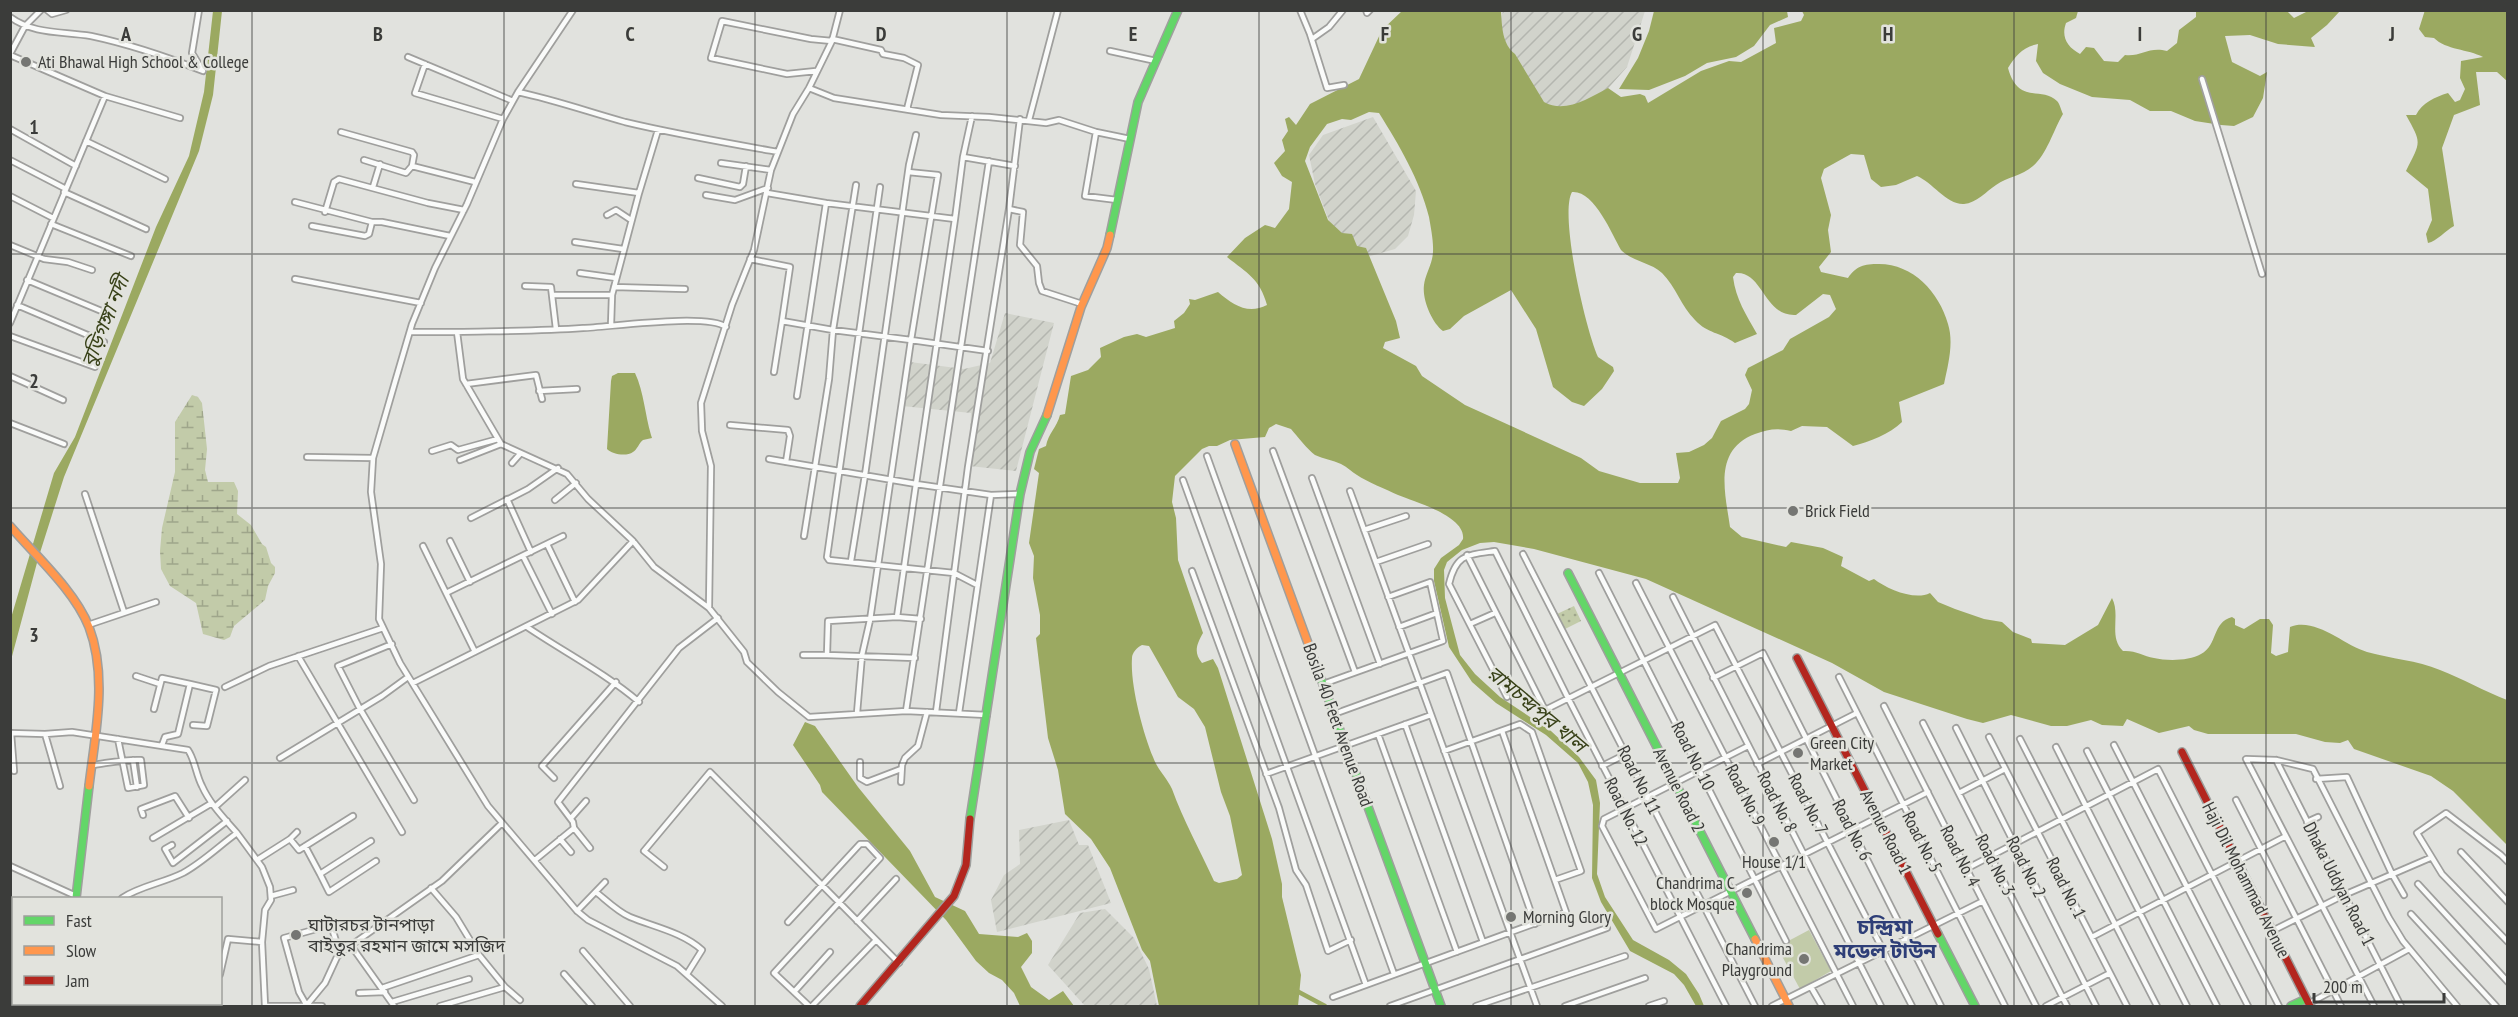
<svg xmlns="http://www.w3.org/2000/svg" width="2518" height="1017" font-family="'PT Sans Narrow','Noto Sans Bengali',sans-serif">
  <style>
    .industrial { fill: url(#industrial-furrows) }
    .wetland { fill: url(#wetland-marsh) }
    .park { fill: url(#park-dots) }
    .pitch { fill: #c2cba9 }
    .water { fill: #9ba961; fill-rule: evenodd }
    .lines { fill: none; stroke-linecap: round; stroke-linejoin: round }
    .canal { stroke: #9ba961; stroke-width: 4.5 }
    .street-casing { stroke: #9f9f9d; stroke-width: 8 }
    .fast-casing { stroke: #9f9f9d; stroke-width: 10 }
    .slow-casing { stroke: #9f9f9d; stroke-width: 10 }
    .jam-casing { stroke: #9f9f9d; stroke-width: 10 }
    .street { stroke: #fafbfa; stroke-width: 4.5 }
    .fast { stroke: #63d668; stroke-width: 7 }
    .slow { stroke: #ff974d; stroke-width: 7 }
    .jam { stroke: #b3261e; stroke-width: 7 }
    .grid { fill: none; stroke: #3b3c3a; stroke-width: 1.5; stroke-opacity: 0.55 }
    .poi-dot { fill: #757673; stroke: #e2e3dd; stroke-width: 2 }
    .labels { text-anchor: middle; stroke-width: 5; stroke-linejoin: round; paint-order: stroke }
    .poi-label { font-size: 18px; fill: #3b3c3a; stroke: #e2e3dd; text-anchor: start }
    .street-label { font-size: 18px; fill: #3b3c3a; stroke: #e2e3dd }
    .water-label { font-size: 20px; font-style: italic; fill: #384118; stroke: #e2e3dd }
    .quarter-label { font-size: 21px; font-weight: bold; fill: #2e3e77; stroke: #e2e3dd }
    .grid-label { font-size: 20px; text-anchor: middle; font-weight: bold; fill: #3b3c3a; stroke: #e2e3dd; stroke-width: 5; stroke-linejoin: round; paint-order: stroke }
  </style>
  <defs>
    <pattern id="industrial-furrows" width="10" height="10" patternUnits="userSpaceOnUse" patternTransform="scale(1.5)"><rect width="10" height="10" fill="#d1d3cb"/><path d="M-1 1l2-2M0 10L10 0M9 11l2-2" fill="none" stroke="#b4b6af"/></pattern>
    <pattern id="wetland-marsh" width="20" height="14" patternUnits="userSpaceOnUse" patternTransform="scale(1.5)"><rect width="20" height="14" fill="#c2cba9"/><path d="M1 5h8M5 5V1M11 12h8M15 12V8" fill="none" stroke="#9fa68b"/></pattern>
    <pattern id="park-dots" width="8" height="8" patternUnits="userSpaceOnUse" patternTransform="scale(1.5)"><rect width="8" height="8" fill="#c2cba9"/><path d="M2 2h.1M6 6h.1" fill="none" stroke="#9fa68b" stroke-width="1.8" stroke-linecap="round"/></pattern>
  </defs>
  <rect width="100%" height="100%" fill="#e1e2de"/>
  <path class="industrial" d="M1503,11H1645L1627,67L1598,100L1547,113L1496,37Z
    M1373,117L1416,191L1414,215L1408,236L1395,249L1367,257L1331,226L1315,184L1309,155L1323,135Z
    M1005,313L1054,323L1016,471L969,466L971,413L902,406L910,362L964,369L990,363Z
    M1069,820L1079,845H1088L1111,903L997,932L991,900L1004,875L1020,864L1019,830Z
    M1105,909L1134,938L1149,969L1157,1006H1085L1048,965L1080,913Z"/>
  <path class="wetland" d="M192,395L198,397L202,403L207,449L205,470L208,482H234L238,491L237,514L251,525L262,544L266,547L271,563L275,567V573L268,586L265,600L234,626L230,637L224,640L203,634L196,603L170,586L161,569L160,551L162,528L175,472V422Z"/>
  <path class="park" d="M1574,606L1581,621L1565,629L1557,614Z"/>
  <path class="pitch" d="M1809,930L1831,971L1800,989L1777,947Z"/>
  <path class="water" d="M2425,10L2508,11L2507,81L2497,72H2476L2480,105L2454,115L2442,148L2454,226C2445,231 2437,241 2428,243L2426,234L2432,220L2428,189L2406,171C2421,141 2422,144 2406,115H2416C2422,103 2435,97 2448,93L2455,102L2460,100L2465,89L2460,78L2461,61L2483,57C2468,49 2446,50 2434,38L2425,37L2419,29Z
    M213,11H222L213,95L199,151L64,477L38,559L11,660V618L54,473L75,437L156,227L189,156L204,92Z
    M1402,11H1501C1502,26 1502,44 1515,54L1544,102C1565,114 1589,98 1608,88L1621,97L1640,94L1645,96L1648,103L1701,71L1729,61L1741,62L1776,43L1774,28L1801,21L1804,15L1802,11H2078L2076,18L2066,23C2061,37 2067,47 2080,54L2086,47L2094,48L2104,61L2118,62L2125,55C2141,57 2149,46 2167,51L2177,43L2179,30L2196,17V11H2287L2294,18L2308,11H2340L2327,25L2311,38L2315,47L2278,44L2250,35L2225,36L2232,62L2260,76L2267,72L2263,98L2253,117L2234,126L2221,125L2195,121L2171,111H2150L2130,100L2092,97L2060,84L2043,73L2036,61L2038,44C2023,47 2016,55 2008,68C2018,105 2042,86 2057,101C2060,104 2061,110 2063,114C2053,131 2047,154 2033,166C2022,176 2007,177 1996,185C1987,191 1976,203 1964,204C1947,205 1932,182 1917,176L1896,185L1881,187L1871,179L1864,155L1851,154L1824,169L1821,178L1831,215L1828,230L1831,252L1819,267L1821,272L1848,278C1856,266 1864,264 1879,264C1913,264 1939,292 1948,324C1954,343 1948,365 1944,384L1899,402L1902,422C1890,434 1869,442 1853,446L1827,427L1802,426L1791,431C1777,428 1769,429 1755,434C1713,450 1725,492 1730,527L1742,537L1786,547L1791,542L1823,548L1843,557L1841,566L1869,581L1874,579C1887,589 1915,601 1930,593L1938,602L1955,609L1984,619L2002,622L2013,632L2031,639L2032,643L2065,645L2098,625L2112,598C2121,615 2108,637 2123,651C2135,650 2143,656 2154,658C2167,661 2189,661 2201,654C2218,645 2212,622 2232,617L2235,619V625L2244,629L2260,619H2269L2273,625L2271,653L2276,656L2288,652L2290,627C2316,617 2343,645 2367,652C2391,659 2417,660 2440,670C2463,679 2484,691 2507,700V845L2453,791L2431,776L2354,749L2348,740L2340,743L2325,742L2296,734H2208L2194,730L2189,726L2159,733L2127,719L2123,726L2102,725L2091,720L2067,726H2051L2011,715L1983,723L1967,719L1884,692L1832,663L1646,579L1534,549L1494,542L1480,543L1462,550L1447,562L1444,570L1445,598L1460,655L1475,674L1500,697L1551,731L1579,757L1596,780L1600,803L1597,874L1605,897L1633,940L1669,960L1686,974L1699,994L1704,1006H1696L1684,985L1674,974L1630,951L1601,902L1592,878L1593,805L1588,782L1578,763L1546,735L1496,703L1472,682L1449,647L1434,581V569L1441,558L1459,545L1463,539C1466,516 1415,502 1398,495C1387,490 1366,481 1357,475C1352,472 1347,467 1341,464C1333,460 1323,459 1315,455C1308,450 1297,436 1291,429L1276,424L1269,428L1265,437L1230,440L1217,446H1209L1202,449L1175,476L1172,502L1176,518L1178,560L1203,633C1197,644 1193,652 1202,663L1213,659L1218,668L1272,839L1282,884V897L1301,975L1298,1006H1159L1150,961L1142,950L1110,868L1091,839L1065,814L1058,770L1048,738L1036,638L1040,634V615L1033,578L1034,556L1029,543L1039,473L1034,469L1039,449L1046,446C1048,434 1057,427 1060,415L1065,414L1071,376L1088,370L1101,357L1100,348L1124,337L1137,334L1146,337L1175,328L1174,321L1184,313L1190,304L1189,299L1195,300L1218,292C1233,305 1248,315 1267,305C1260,279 1247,273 1227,257L1245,238L1265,225L1275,228L1289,209L1292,182L1282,176L1274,163L1285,151L1282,140L1288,131L1285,119L1289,117L1296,125L1310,104L1359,79L1382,30ZM1369,112L1379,113C1399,145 1420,180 1429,217C1431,229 1435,247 1432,259C1430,268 1425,276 1424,285C1422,300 1432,323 1443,331L1450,329L1464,316L1511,290L1536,329L1553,387L1572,402L1584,406L1602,389L1614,371L1613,367L1598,357C1586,331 1559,215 1572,192C1594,190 1612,234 1621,250C1633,262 1650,262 1662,273C1676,287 1681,306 1695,320C1708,334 1720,332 1735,343L1757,334C1746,314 1736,300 1733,277L1736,273C1763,271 1764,317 1796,315L1823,294L1830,295L1836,309L1829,317L1790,339L1783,350L1748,368L1745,375L1752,390L1749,404L1745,409L1721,421L1712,438L1704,445L1689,452L1676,453L1680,478L1678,483H1640L1599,471L1581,458L1465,405L1422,376L1416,366L1383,348L1385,342L1400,338L1396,321L1366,248L1357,246L1352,234L1342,233L1328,220L1305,161L1310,147L1327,124L1342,119L1351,120ZM1142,645L1149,646L1178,697L1194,709L1205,727L1221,792L1230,816L1242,875L1237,879L1219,883L1214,881C1200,850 1183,820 1172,789C1167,778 1157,769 1153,757C1143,733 1130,685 1132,658C1132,653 1137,647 1142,645Z
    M1654,11H1787L1788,17L1770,25L1754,46L1736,57L1707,63L1685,76L1649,90L1619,89L1638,58L1649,31Z
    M618,373H635C644,392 645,415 651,435L652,438L643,440C639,443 637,450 633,452C626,457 612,454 607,449L611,381L612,376Z
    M805,722L815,726L858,787L910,851L935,897L965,911L979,934L1018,937L1027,933L1032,941V953L1021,967L1031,987L1049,1000L1063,991L1074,1006H1020L1014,993L1002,980L989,973L976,961L946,920L822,792L820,785L793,745Z"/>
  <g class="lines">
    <path class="canal" d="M1295,990L1325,1006"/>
    <defs>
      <path id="street" d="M47,10L52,14L66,10
        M573,10L518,92L503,119L467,204L435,268L412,324L395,382L373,458L371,492L381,564L379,619L400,663L488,806L577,911L588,920L677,966L722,1006
        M840,10L832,41L809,88L793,114L771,170L754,250L732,305L701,403L702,431L711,466L709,608L744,652L747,662L778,692L809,717L906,711L987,715
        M1300,10L1310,34L1327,88L1344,85
        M1366,10L1367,13L1370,10
        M10,17C35,35 62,31 91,36C129,44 167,57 203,71L192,53L199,10
        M832,39L881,50L883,54L904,58L918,65L907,109
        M1312,39L1329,27L1343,10
        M1110,51L1156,61
        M10,54L25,26L41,10
        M10,55L105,96L180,118
        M408,57L513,101
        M425,64L415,93L503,119
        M816,71L787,74L711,58L722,21L811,39L832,41
        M2202,79L2262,274
        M809,88L834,98L941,115L989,117L1046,123L1059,120L1096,132L1130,139
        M518,92C555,100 589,112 625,122C675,134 727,143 778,152
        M1020,119L1009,209L1023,212L1020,245L1037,266L1039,283L1042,291L1082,304
        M1029,120L1058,10
        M10,129L76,166
        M341,132L412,152L414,155L412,166L475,182
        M1096,132L1085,196L1117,200
        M86,141L165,179
        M963,157L1015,166
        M10,160L66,189
        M364,160L406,173L412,166
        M721,163L771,170
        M698,178L740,187L743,184L746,166
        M576,184L639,193L658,130
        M373,187L380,164
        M880,187L827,557L829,560L954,573L977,585
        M64,192L146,229
        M767,193L826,203L797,396
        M706,195L735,200L768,188
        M10,196L53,218
        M295,202L372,222
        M325,212L334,182L339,179L428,203L464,210
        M607,215L616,210L631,220
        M955,219L963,157L972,116
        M51,224L131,256
        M312,226L365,236L369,234L372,222H382L450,236
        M575,242L623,249
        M10,245L44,259L68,262L92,270
        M750,259L790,267L782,321L833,330L911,340L938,175L908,172
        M580,273L616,278
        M295,279L421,303
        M27,280L111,315
        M525,286L551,287L556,329
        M614,287L685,289
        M553,295H612
        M17,305L104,342
        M10,323L105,96
        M611,325L612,295L639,193
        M410,332H457L463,379L501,444L567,474L588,499L633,541L654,567L709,608
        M457,332C499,331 541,331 583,328C610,327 707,313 726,327
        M10,336L95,367
        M774,372L782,321
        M10,376L63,400
        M466,384L536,375L542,399
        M539,391L577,389
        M10,423L64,444
        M730,425L788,430L790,436L786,462
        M432,451L451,445L458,450L498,439
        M1273,451L1355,672
        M1207,456L1394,974
        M307,457L373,458
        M769,459L916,484L955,219L826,203
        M460,460L501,444
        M512,463L520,454
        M1312,478L1380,664
        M1183,480L1366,985
        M1350,491L1537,1006
        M85,494L124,612
        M507,499L531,552
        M555,500L576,483
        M471,518L528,489L558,468
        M1364,530L1406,516
        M804,536L829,379L833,330L856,185
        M450,541L470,582
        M547,544L575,602
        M423,546L475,652
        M1523,554L1755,1006
        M1467,555L1545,710L1715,625L1912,1006
        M523,556L552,614
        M851,561L865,475L909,165L916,135
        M1376,562L1428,544
        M1192,571L1279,808L1296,870L1306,885L1328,951L1351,940
        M1599,573L1786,941
        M1636,583L1853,1006
        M446,593L563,536
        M1673,597L1881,1006
        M921,619L897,617L916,484L991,495L1020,494
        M1470,624L1495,613
        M88,625L156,602
        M527,627C564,652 605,673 639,702
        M1399,627L1437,613
        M392,644L338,666L360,709L414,800
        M803,655H827L828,621L897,617
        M827,655L915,658
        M298,656L402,832
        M136,676L160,684
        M1839,677L2005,1006
        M1713,678L1763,653L1941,1006
        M413,683L578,600L633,541
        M1323,684L1443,641L1430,582L1388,597
        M225,687L269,666L383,628
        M1507,697L1449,584C1456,554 1467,555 1495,551L1568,698L1726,1006
        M1884,706L2036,1006
        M154,709L162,678L190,684
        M906,711L989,161
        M936,712L968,467L1009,209
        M857,713L862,655L870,620L911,340L988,351
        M959,713L991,495
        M1334,714L1447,673L1535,924
        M1923,723L2067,1006
        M1405,724L1483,942
        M1956,728L2096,1006
        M10,733L45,734L72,732L188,750C195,760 196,775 202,786C210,804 224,818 237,833
        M11,733L14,771
        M45,734L60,786
        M1378,734L1457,952
        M1989,737L2127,1006
        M2020,739L2157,1006
        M162,745L165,737L178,734L190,684L216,690L207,726L193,725
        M2114,745L2248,1006
        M1748,746L1604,819L1602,826L1656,929L1928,792
        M2056,747L2187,1006
        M1444,751L1520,724L1532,732L1581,871L1555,880
        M2087,751L2217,1006
        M280,758L382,696L408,677
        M133,760L137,787
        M2276,760L2401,1006
        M860,762V778L867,782L901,769
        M1757,764L1857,713
        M92,765C108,763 125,759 141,760L144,785L128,788L118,739
        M1602,766L1626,754
        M1266,774L1431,715
        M554,778L542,766L616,682
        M2316,779L2347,777L2392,874L2404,895
        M901,782L902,765L905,758L918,746L927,712
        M1959,793L2005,769
        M2236,800L2341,1006
        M215,807L245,780
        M143,815L141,809L175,796L189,818
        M571,818L586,801
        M2307,822L2318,817
        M574,828L590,848
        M153,838L212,803
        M290,839L299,850L353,816
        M560,839L571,852
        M172,845L165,849L173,863L227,821
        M305,846L320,874L371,841
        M2461,852L2508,902
        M257,860L290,839L297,832
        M535,860L574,828L573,822L558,802L679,648L718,618
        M2508,862L2501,855L2446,813L2417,833L2442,874L2508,942
        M10,866L76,896
        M664,867L644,851L710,772L899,963
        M1966,869L2158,769L2279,1006
        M320,874L329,892L376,861
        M2418,884L2508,982
        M431,888L456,917L479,955L505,987L520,1000
        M596,892C606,900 618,912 630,917C654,927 682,932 702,950L687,974
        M271,896L293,890
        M122,898C140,886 163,883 183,873C203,862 219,846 237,833L262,867L270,887L271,900L265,910L262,942L265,1006
        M577,911L605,882
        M2411,914L2496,1006
        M857,921L896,879
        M788,922L860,844H867L880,858L774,973L809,1006
        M2272,931L2344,895L2430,858
        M2092,937L2286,836
        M350,944L394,1006
        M583,951L630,1006
        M220,974L228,939L262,942
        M564,974L592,1006
        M1811,987L1822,1006
        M382,988L479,955
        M794,992L830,952
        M359,993L385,992
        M1333,997L1566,912L1502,731
        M392,1002L469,979
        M2308,1004L2409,949
        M10,1005L14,1006
        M35,1006L47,1004
        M203,1006L206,1004
        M265,1006H322
        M306,1006L325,983L337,957L343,951L442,881L502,823
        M307,1006L299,992L284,938L331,925L340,954
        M440,1006L505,987
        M812,1006L876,940
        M1390,1006L1607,928
        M1476,1006L1625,956
        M1565,1006L1645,978
        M1649,1006L1664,1001
        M1772,1006L1983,901
        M2046,1006L2110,973
        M2374,1006L2246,759L2276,760L2313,769L2389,918L2403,941L2457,1006"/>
      <path id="fast" d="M1110,235L1138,102L1178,10
        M1568,573L1755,939
        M1316,665L1441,1006
        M970,819L1020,494L1030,452L1047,415
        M76,898L89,786
        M1938,934L1975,1006
        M62,1006L63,1004
        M2291,1006L2306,999"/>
      <path id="slow" d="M1047,415L1081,307L1107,248L1110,235
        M1235,444L1316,665
        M10,526C35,555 75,591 89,627C108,677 95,735 89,786
        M1755,939L1789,1006"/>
      <path id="jam" d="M1797,658L1938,934
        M2182,752L2310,1006
        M860,1006L954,896L966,865L970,819"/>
    </defs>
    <use href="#street" class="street-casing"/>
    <use href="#fast" class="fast-casing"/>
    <use href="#slow" class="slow-casing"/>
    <use href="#jam" class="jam-casing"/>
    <use href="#street" class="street"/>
    <use href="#fast" class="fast"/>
    <use href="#slow" class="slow"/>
    <use href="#jam" class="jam"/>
  </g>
  <path class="grid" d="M252,10V1006M504,10V1006M755,10V1006M1007,10V1006M1259,10V1006M1511,10V1006M1763,10V1006M2014,10V1006M2266,10V1006M10,254H2508M10,508H2508M10,763H2508"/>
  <g class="poi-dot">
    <circle cx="26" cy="62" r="6"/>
    <circle cx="1793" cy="511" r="6"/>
    <circle cx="1798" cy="753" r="6"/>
    <circle cx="1774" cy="842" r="6"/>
    <circle cx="1747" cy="893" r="6"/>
    <circle cx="1511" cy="917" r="6"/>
    <circle cx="296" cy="935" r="6"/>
    <circle cx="1804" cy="959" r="6"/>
  </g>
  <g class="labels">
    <g class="poi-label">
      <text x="38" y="68">Ati Bhawal High School &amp; College</text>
      <text x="1805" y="517">Brick Field</text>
      <text x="1810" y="749">Green City<tspan x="1810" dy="21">Market</tspan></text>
      <text x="1774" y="868" text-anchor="middle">House 1/1</text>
      <text x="1735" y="889" text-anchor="end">Chandrima C<tspan x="1735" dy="21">block Mosque</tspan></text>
      <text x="1523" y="923">Morning Glory</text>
      <text x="308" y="931">ঘাটারচর টানপাড়া<tspan x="308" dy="21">বাইতুর রহমান জামে মসজিদ</tspan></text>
      <text x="1792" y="955" text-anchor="end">Chandrima<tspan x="1792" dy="21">Playground</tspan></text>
    </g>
    <g class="street-label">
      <text transform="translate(1338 725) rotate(70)" y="6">Bosila 40 Feet Avenue Road</text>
      <text transform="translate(1693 756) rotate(63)" y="6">Road No. 10</text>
      <text transform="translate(1639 780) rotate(63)" y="6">Road No. 11</text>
      <text transform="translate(1679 790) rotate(63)" y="6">Avenue Road 2</text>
      <text transform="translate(1745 795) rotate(63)" y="6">Road No. 9</text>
      <text transform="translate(1777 802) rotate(63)" y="6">Road No. 8</text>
      <text transform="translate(1808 804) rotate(63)" y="6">Road No. 7</text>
      <text transform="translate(1626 812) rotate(63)" y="6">Road No. 12</text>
      <text transform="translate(1852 830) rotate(63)" y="6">Road No. 6</text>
      <text transform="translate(1886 832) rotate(63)" y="6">Avenue Road 1</text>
      <text transform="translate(1922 842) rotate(63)" y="6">Road No. 5</text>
      <text transform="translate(1960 856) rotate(63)" y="6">Road No. 4</text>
      <text transform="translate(1995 865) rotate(63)" y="6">Road No. 3</text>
      <text transform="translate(2026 867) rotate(63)" y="6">Road No. 2</text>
      <text transform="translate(2246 880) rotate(63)" y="6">Haji Dil Mohammad Avenue</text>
      <text transform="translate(2339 884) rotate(63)" y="6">Dhaka Uddyan Road 1</text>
      <text transform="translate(2066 888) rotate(63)" y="6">Road No. 1</text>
    </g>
    <g class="water-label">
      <text transform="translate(105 321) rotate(-68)" y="7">বুড়িগঙ্গা নদী</text>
      <text transform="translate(1537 709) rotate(40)" y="7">রামচন্দ্রপুর খাল</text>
    </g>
    <g class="quarter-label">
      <text x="1885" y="934">চন্দ্রিমা<tspan x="1885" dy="24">মডেল টাউন</tspan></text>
    </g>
  </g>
  <g class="grid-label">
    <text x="126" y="41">A</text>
    <text x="378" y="41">B</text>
    <text x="630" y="41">C</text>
    <text x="881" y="41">D</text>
    <text x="1133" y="41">E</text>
    <text x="1385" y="41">F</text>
    <text x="1637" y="41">G</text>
    <text x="1888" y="41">H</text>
    <text x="2140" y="41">I</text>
    <text x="2392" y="41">J</text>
    <text x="34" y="134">1</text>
    <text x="34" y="388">2</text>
    <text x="34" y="642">3</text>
  </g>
  <rect width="2518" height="1017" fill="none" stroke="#3b3c3a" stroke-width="24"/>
  <rect x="12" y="897" width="210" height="108" fill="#e2e3dd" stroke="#9fa09c" stroke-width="1.5"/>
  <rect x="24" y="916" width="30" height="9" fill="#63d668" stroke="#9fa09c" stroke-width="1.5"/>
  <text x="66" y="927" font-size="18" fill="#3b3c3a">Fast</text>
  <rect x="24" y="946" width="30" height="9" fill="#ff974d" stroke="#9fa09c" stroke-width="1.5"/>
  <text x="66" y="957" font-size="18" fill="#3b3c3a">Slow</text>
  <rect x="24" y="976" width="30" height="9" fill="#b3261e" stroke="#9fa09c" stroke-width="1.5"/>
  <text x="66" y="987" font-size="18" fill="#3b3c3a">Jam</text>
  <path d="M2314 993v9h130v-9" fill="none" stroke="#3b3c3a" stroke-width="3"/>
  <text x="2323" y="993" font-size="18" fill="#3b3c3a" stroke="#e2e3dd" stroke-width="4.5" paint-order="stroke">200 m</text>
</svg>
